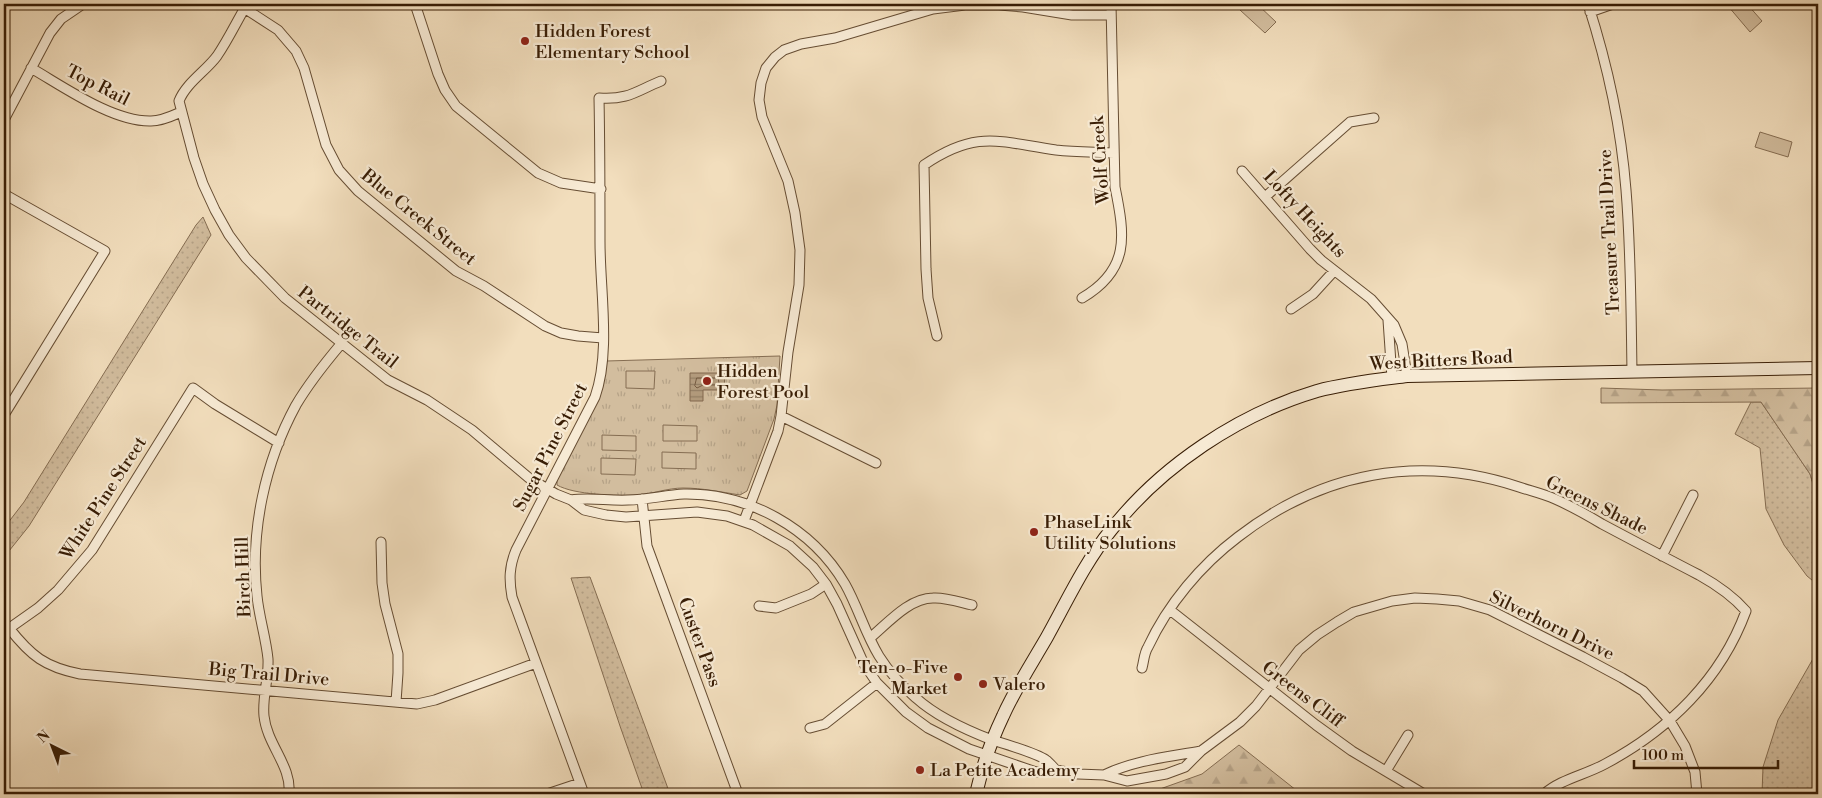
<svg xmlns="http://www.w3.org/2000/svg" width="1822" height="798" font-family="'Libre Bodoni',serif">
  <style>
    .grass { fill: url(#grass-dots); stroke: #856d52 }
    .forest { fill: url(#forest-firs); stroke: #856d52 }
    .park { fill: url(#park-tufts); stroke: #856d52 }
    .pitch { fill: #d2bd9e; stroke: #856d52 }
    .water { fill: url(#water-rules); stroke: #82694e }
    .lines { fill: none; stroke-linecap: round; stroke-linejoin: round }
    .shore { stroke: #765c42; stroke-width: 1 }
    .street-casing { stroke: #664d33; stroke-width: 11 }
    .secondary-casing { stroke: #381d05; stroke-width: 14 }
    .street { stroke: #f7ead4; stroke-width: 9 }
    .secondary { stroke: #f7ead4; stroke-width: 12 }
    .poi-dot { fill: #8f2418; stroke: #f7ead4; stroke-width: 2 }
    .labels { text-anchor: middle; stroke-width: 4.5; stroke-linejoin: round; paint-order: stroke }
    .poi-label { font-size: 18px; fill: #381d05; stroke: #f7ead4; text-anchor: start }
    .street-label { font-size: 18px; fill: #381d05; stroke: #f7ead4 }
  </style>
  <defs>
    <pattern id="grass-dots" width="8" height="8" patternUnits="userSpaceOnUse" patternTransform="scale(1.25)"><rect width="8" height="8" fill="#d2bd9e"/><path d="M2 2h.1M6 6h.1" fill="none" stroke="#b5a287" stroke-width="1.8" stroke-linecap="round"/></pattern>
    <pattern id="forest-firs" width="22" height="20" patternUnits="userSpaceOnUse" patternTransform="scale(1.25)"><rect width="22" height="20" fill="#d2bd9e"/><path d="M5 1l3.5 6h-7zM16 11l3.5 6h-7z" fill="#b5a287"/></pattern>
    <pattern id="park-tufts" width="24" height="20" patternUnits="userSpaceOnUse" patternTransform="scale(1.25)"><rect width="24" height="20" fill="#d2bd9e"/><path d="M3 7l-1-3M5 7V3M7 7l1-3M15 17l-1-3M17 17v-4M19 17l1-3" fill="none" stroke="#b5a287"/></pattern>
    <pattern id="water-rules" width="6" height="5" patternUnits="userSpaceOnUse" patternTransform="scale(1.25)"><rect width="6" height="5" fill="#b39c7e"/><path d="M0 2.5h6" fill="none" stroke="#937f65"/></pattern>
  </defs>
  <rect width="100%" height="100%" fill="#f2debd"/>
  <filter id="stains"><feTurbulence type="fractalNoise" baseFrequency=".004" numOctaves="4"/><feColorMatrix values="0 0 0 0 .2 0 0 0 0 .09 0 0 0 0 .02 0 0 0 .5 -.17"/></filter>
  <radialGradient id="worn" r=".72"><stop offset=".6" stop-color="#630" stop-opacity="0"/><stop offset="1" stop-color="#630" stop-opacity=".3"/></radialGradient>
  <path class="grass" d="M203,217L211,235L29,526L9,551L4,555V528L24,502L196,225Z
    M1751,402H1761L1810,474L1818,500V585L1807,576L1784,545L1766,509L1760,448L1735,434Z
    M590,577L670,794H644L620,726L571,578Z
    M1818,650V794H1762L1763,767L1778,720Z"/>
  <path class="forest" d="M1601,388L1662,390L1818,388V500L1810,474L1761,402L1601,403Z
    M1239,745L1301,794H1146L1202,774Z"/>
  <path class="park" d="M780,356L777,405L774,419L747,491L740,495C721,492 702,488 683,488C668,488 652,494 637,495C618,496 574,495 557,485V479L606,361Z"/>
  <path class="pitch" d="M1245,4H1257L1276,22L1265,33L1240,10Z
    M1730,4H1747L1762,21L1750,32L1728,6Z
    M1760,132L1792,142L1788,157L1755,147Z
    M626,371H655L654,389L626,388Z
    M663,425L697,426V441H663Z
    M602,435L636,436V451L602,450Z
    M662,452L696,453V469L662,468Z
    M601,458L636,459L635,475L601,474Z"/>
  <path class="water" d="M690,373H725L724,390H703V401H690Z"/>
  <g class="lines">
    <path class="shore" d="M697,378H718L719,383L717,385H703L697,388L695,386Z"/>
    <defs>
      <path id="street" d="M247,4C237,21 228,40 217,56C206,71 186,83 179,101L194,158L203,184L215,210L229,235L246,258L285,298L388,380L427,400L472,430L529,478L556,494L571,500L584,510L606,515L626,517L697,512L727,516L753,525L790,546L813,567L826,584L837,604L864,664L877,683L906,712L928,728L969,749L1036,772L1056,770L1078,774L1104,775L1127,781L1166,774L1185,767L1201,751L1240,722L1256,706L1299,650L1317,635L1337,622L1354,612L1392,601L1415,598L1437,599L1459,601L1490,610L1583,657L1622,678L1643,691L1670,721L1685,746L1695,772L1697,794
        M415,4L438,74L445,90L456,106L538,173L561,183L601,189
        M1588,4C1607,63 1621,127 1626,190C1631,250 1631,312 1632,372
        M244,8L278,30L296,51L304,68L326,145L339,170L358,191L456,271L484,286L545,326L561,333L578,336L603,338
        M1590,12L1613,4
        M31,68C64,87 113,122 151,121C162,121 172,116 181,112
        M4,120L50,33L61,19L83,4
        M1242,171L1310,249L1321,260L1371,299L1394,325L1402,344L1407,376
        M4,194L105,251L4,415
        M1265,197L1350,122L1374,118
        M1082,298C1130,270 1125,236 1115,187L1111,4
        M1291,309L1313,294L1334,271
        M1388,320L1392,378
        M937,336L928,298L926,269L924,165C977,129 999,142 1056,150C1075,152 1095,152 1114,153
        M781,416L876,463
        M642,499L647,546L738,794
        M571,500C590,497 608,501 628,500C647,500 665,495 684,494C749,493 812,528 845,584C858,607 865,633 879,656C889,672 902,686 916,698C937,717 966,730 992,740C1005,744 1036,753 1046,760C1049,762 1053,767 1056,770
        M744,521L778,431L781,416L788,352L799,285L800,250L795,213L788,181L762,117L759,100L761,83L766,68L775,57L784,50L801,44L835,38L933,9L965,5H999L1023,7L1072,15H1111
        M381,542L382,583L385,604L398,654V673L396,702
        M1662,556L1693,495
        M759,606L776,608L811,594L826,584
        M1170,610L1316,725L1352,751L1424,794
        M9,628C31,656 45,667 80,674L417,704L435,700L536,663
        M4,632L38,608L58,590L92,550L193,388L215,404L279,443
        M870,638C887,624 909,598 933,598C945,597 959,602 972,605
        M1142,668C1144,661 1144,653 1148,647C1168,604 1201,565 1238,537C1322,472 1419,454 1519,487C1531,491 1544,494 1555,499C1571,506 1587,515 1602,524C1634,541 1666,558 1699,575C1717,585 1732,595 1746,611C1721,679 1669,730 1605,764C1585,775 1561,779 1544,794
        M810,728L825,724L877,683
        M1386,771L1408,735
        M1104,775C1135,760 1168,757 1201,751
        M289,794C292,766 267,745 264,716C262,697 269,679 268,659C266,638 259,617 257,596C250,531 265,462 296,405C309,383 325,363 341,344
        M547,794L580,783
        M584,794L512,597C509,580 509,567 516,550L595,397C611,352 600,291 600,242C600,194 600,146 599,98C629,100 636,91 661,81"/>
      <path id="secondary" d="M976,794C982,768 991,741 1003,716C1015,689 1032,663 1047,637C1067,601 1085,562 1111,530C1161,466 1239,414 1317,391C1347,383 1376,380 1407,376L1818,368"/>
    </defs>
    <use href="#street" class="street-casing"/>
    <use href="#secondary" class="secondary-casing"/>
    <use href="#street" class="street"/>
    <use href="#secondary" class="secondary"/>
  </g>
  <g class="poi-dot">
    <circle cx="525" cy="41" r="5"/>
    <circle cx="707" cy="381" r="5"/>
    <circle cx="1034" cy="532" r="5"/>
    <circle cx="958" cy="677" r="5"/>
    <circle cx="983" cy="684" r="5"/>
    <circle cx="920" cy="770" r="5"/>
  </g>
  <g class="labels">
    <g class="poi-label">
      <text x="535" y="37">Hidden Forest<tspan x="535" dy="21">Elementary School</tspan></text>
      <text x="717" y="377">Hidden<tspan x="717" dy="21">Forest Pool</tspan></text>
      <text x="1044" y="528">PhaseLink<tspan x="1044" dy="21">Utility Solutions</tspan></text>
      <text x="948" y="673" text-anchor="end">Ten-o-Five<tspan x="948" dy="21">Market</tspan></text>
      <text x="993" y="690">Valero</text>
      <text x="930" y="776">La Petite Academy</text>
    </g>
    <g class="street-label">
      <text transform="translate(98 85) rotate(27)" y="6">Top Rail</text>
      <text transform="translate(1100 160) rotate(-94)" y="6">Wolf Creek</text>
      <text transform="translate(1305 214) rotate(47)" y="6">Lofty Heights</text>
      <text transform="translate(419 217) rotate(39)" y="6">Blue Creek Street</text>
      <text transform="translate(1609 232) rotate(-93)" y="6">Treasure Trail Drive</text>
      <text transform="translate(348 327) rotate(38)" y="6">Partridge Trail</text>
      <text transform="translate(1441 360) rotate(-3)" y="6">West Bitters Road</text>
      <text transform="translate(550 447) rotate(-63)" y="6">Sugar Pine Street</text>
      <text transform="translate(103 498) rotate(-57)" y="6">White Pine Street</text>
      <text transform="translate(1597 505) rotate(26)" y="6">Greens Shade</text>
      <text transform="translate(243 577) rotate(-92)" y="6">Birch Hill</text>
      <text transform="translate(1552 625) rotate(26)" y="6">Silverhorn Drive</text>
      <text transform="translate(700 642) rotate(70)" y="6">Custer Pass</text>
      <text transform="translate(269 674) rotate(5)" y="6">Big Trail Drive</text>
      <text transform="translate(1303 694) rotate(37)" y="6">Greens Cliff</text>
    </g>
  </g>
  <rect width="1822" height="798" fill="none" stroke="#f2debd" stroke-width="20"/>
  <rect x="5" y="5" width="1812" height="788" fill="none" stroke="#381d05" stroke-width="2.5"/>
  <rect x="10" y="10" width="1802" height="778" fill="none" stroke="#381d05"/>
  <g transform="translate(52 746) rotate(318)" stroke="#f7ead4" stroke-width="4" paint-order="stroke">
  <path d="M0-4L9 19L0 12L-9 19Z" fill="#381d05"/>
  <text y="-8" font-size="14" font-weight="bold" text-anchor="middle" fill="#381d05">N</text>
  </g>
  <path d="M1634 760v8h144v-8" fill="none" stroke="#381d05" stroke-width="2.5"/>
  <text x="1642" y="760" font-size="15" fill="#381d05" stroke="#f7ead4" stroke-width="4" paint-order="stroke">100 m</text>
  <rect width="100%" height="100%" filter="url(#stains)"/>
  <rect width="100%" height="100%" fill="url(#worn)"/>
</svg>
